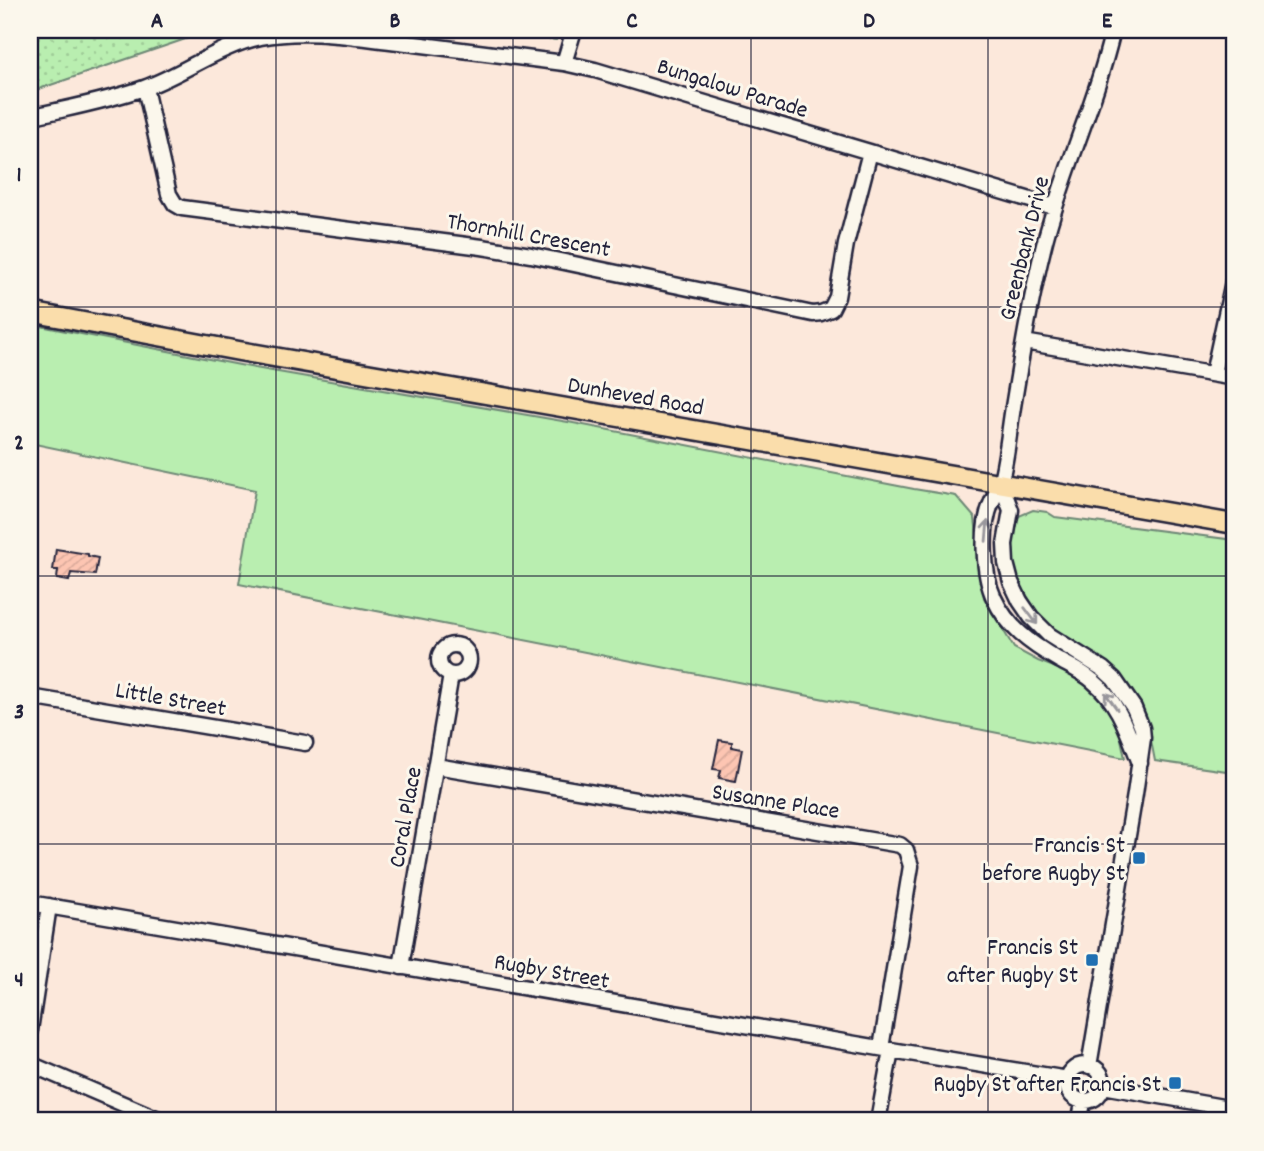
<svg xmlns="http://www.w3.org/2000/svg" width="1264" height="1151" font-family="Dekko,sans-serif">
  <style>
    .green { fill: #b9eeb0; stroke: #6e8876; stroke-width: 2 }
    .park { fill: url(#park-dots); stroke: #6e8876; stroke-width: 2 }
    .building { fill: url(#building-hatch); stroke: #22223b; stroke-width: 2 }
    .lines { fill: none; stroke-linecap: round; stroke-linejoin: round }
    .minor-casing { stroke: #22223b; stroke-width: 19 }
    .major-casing { stroke: #22223b; stroke-width: 23 }
    .minor { stroke: #fbf7ec; stroke-width: 14 }
    .major { stroke: #faddab; stroke-width: 18 }
    .oneway { stroke: #99979c }
    .grid { fill: none; stroke: #22223b; stroke-width: 2; stroke-opacity: 0.55 }
    .poi-dot { fill: #1f6fb2; stroke: #fbf7ec; stroke-width: 2.5 }
    .labels { text-anchor: middle; stroke-width: 6; stroke-linejoin: round; paint-order: stroke }
    .street-label { font-size: 24px; fill: #22223b; stroke: #fbf7ec }
    .poi-label { font-size: 24px; fill: #22223b; stroke: #fbf7ec; text-anchor: end }
    .neatline { fill: none; stroke: #22223b; stroke-width: 2.5 }
    .grid-label { font-size: 23px; text-anchor: middle; font-weight: bold; fill: #22223b }
  </style>
  <defs>
    <pattern id="park-dots" width="8" height="8" patternUnits="userSpaceOnUse" patternTransform="scale(1.75)"><rect width="8" height="8" fill="#b9eeb0"/><path d="M2 2h.1M6 6h.1" fill="none" stroke="#9fcc98" stroke-width="1.8" stroke-linecap="round"/></pattern>
    <pattern id="building-hatch" width="6" height="6" patternUnits="userSpaceOnUse" patternTransform="scale(1.75)"><rect width="6" height="6" fill="#fdc5b2"/><path d="M-1 1l2-2M0 6l6-6M5 7l2-2" fill="none" stroke="#d9a99a"/></pattern>
  </defs>
  <rect width="100%" height="100%" fill="#fce8db"/>
  <filter id="ink" filterUnits="userSpaceOnUse"><feTurbulence type="fractalNoise" baseFrequency=".0143" numOctaves="2"/><feDisplacementMap in="SourceGraphic" scale="14" xChannelSelector="R" yChannelSelector="G"/><feConvolveMatrix kernelMatrix="1 2 1 2 8 2 1 2 1" color-interpolation-filters="sRGB"/></filter>
  <g filter="url(#ink)">
    <path class="green" d="M30,324L255,368L568,422L914,489L956,496L975,518L984,598L1014,648L1038,661L1062,670L1090,688L1111,709L1120,734L1125,758L239,584L255,490L30,443Z
      M1033,510L1047,512L1055,517L1234,540V772L1155,761L1146,715L1124,680L1109,665L1053,630L1038,615L1017,578L1011,557L1013,528L1019,516Z"/>
    <path class="park" d="M30,30H212L30,92Z
      M468,30H558L556,40Z"/>
    <path class="building" d="M56,549L88,554V556L98,558L95,575L71,573L69,581L57,579L58,570H53Z
      M719,740L732,742V747L742,749L736,781L719,778L721,770L713,769Z"/>
    <g class="lines">
      <defs>
        <path id="minor" d="M1113,30C1096,102 1064,169 1045,241C1031,296 1022,352 1013,407C1009,432 1007,456 1001,480C999,489 994,496 991,504C981,528 983,575 994,598C1007,627 1031,644 1057,659C1069,666 1083,672 1093,681C1119,702 1128,733 1140,763
          M564,63L574,30
          M145,88L169,194L175,204L182,208L482,247L531,255L813,314L821,313L831,309L837,297L846,244L870,152
          M30,117C68,108 107,101 144,88C184,74 218,46 261,37C307,28 353,37 399,42C454,49 509,56 564,63L595,70L1054,207
          M1024,342L1234,378
          M1213,374L1234,277
          M1001,484L1011,510L1005,544L1006,563L1011,582L1020,601L1031,617L1049,635L1103,669L1114,679L1134,708L1142,728L1143,738L1135,794L1089,1066
          M439 660a15 15 0 1 1 30 0a15 15 0 1 1-30 0Z
          M30,697L305,743
          M436,766L900,845L906,850L911,866L881,1048
          M30,903L891,1050L1068,1079
          M401,967L451,675
          M30,1030L49,906
          M30,1064L163,1121
          M1067 1083a18 18 0 1 1 36 0a18 18 0 1 1-36 0Z
          M1103,1086L1234,1109
          M878,1121L891,1050
          M1080,1121L1083,1101"/>
        <path id="major" d="M30,312L239,351L1234,524"/>
      </defs>
      <use href="#minor" class="minor-casing"/>
      <use href="#major" class="major-casing"/>
      <use href="#minor" class="minor"/>
      <use href="#major" class="major"/>
    </g>
    <defs><path id="oneway-shaft" d="M-6 0H5M1.5-3L5.5 0L1.5 3" fill="none" stroke-width="1.6" stroke-linecap="round" stroke-linejoin="round" transform="scale(1.75)"/></defs>
    <g class="oneway">
      <use href="#oneway-shaft" transform="translate(987 531) rotate(-85)"/>
      <use href="#oneway-shaft" transform="translate(1031 616) rotate(53)"/>
      <use href="#oneway-shaft" transform="translate(1111 701) rotate(-126)"/>
    </g>
  </g>
  <path class="grid" d="M276,30V1121M513,30V1121M751,30V1121M988,30V1121M30,307H1234M30,576H1234M30,844H1234"/>
  <g class="poi-dot">
    <rect x="1132" y="851" width="14" height="14" rx="3.5"/>
    <rect x="1085" y="953" width="14" height="14" rx="3.5"/>
    <rect x="1168" y="1076" width="14" height="14" rx="3.5"/>
  </g>
  <g class="labels">
    <g class="street-label">
      <text transform="translate(733 87) rotate(17)" y="8">Bungalow Parade</text>
      <text transform="translate(529 234) rotate(10)" y="8">Thornhill Crescent</text>
      <text transform="translate(1023 248) rotate(-76)" y="8">Greenbank Drive</text>
      <text transform="translate(636 395) rotate(10)" y="8">Dunheved Road</text>
      <text transform="translate(171 698) rotate(10)" y="8">Little Street</text>
      <text transform="translate(776 800) rotate(9)" y="8">Susanne Place</text>
      <text transform="translate(404 817) rotate(-80)" y="8">Coral Place</text>
      <text transform="translate(552 970) rotate(10)" y="8">Rugby Street</text>
    </g>
    <g class="poi-label">
      <text x="1125" y="852">Francis St<tspan x="1125" dy="28">before Rugby St</tspan></text>
      <text x="1078" y="954">Francis St<tspan x="1078" dy="28">after Rugby St</tspan></text>
      <text x="1161" y="1091">Rugby St after Francis St</text>
    </g>
  </g>
  <rect width="1264" height="1151" fill="none" stroke="#fbf7ec" stroke-width="77"/>
  <rect x="38" y="38" width="1188" height="1074" class="neatline"/>
  <g class="grid-label">
    <text x="157" y="27">A</text>
    <text x="395" y="27">B</text>
    <text x="632" y="27">C</text>
    <text x="869" y="27">D</text>
    <text x="1107" y="27">E</text>
    <text x="19" y="181">1</text>
    <text x="19" y="449">2</text>
    <text x="19" y="718">3</text>
    <text x="19" y="986">4</text>
  </g>
</svg>
